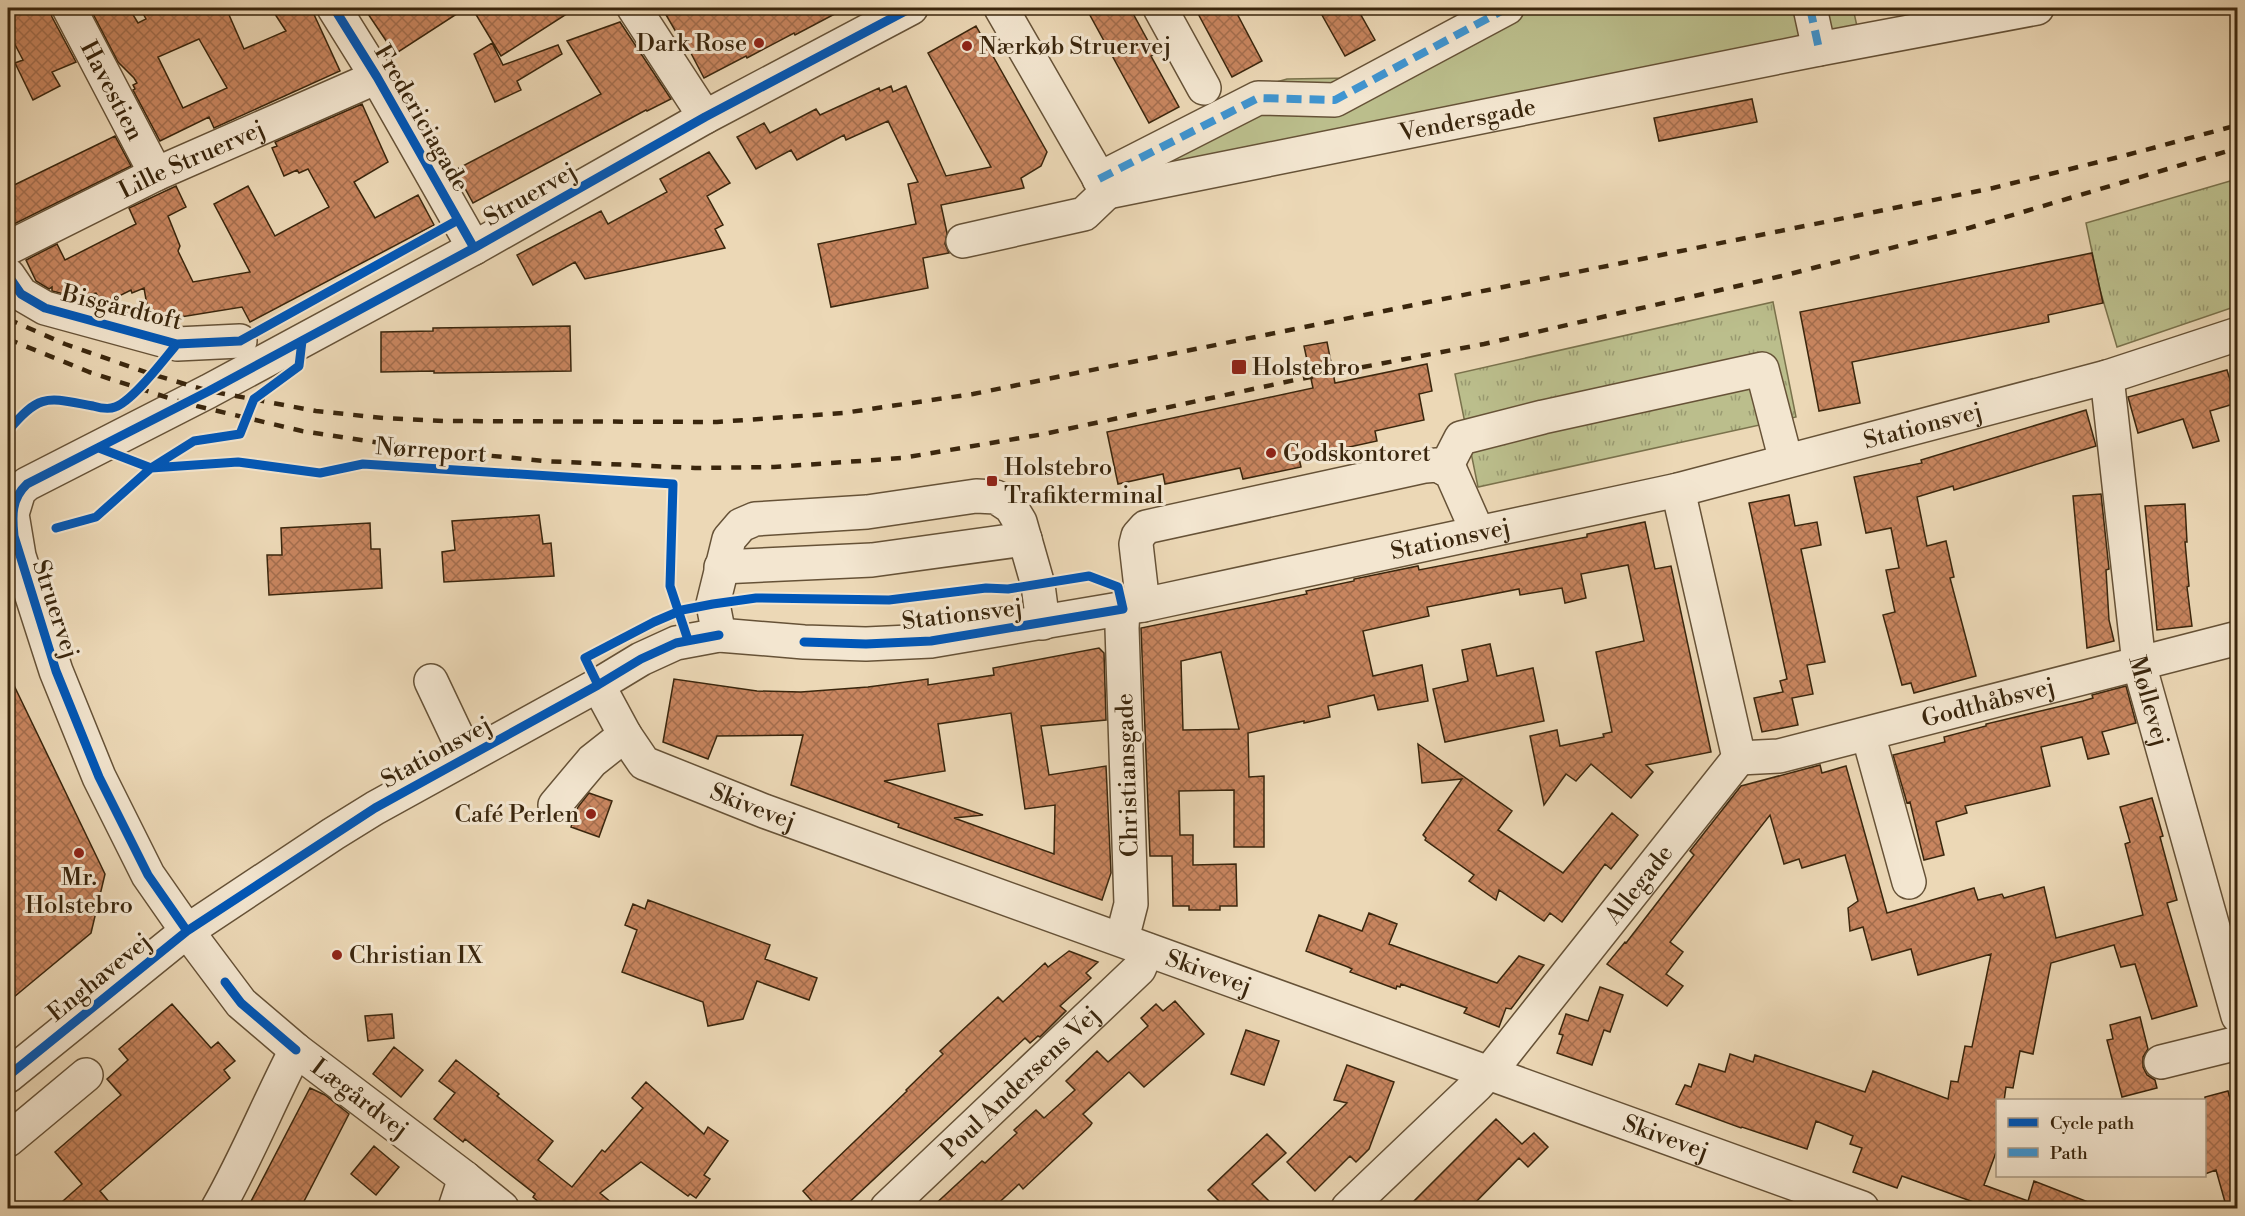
<svg xmlns="http://www.w3.org/2000/svg" width="2245" height="1216" font-family="'Libre Bodoni',serif">
  <style>
    .grass { fill: url(#grass-tufts); stroke: #7a724c; stroke-width: 1.5 }
    .green { fill: #bbbe8c; stroke: #7a724c; stroke-width: 1.5 }
    .building { fill: url(#building-cross-hatch); stroke: #3a260d; stroke-width: 1.5; fill-rule: evenodd }
    .lines { fill: none; stroke-linecap: round; stroke-linejoin: round }
    .minor-casing { stroke: #665237; stroke-width: 36 }
    .minor { stroke: #f3e6d0; stroke-width: 33 }
    .rail { stroke: #3a260d; stroke-width: 4.5; stroke-dasharray: 10 10; stroke-linecap: butt }
    .quiet { stroke: #3e95d2; stroke-width: 8; stroke-dasharray: 15 8; stroke-linecap: butt }
    .cycleway-casing { stroke: #f3e6d0; stroke-width: 13 }
    .cycleway { stroke: #0057b8; stroke-width: 9 }
    .poi-dot { fill: #8f2418; stroke: #f3e6d0; stroke-width: 2 }
    .labels { text-anchor: middle; stroke-width: 6; stroke-linejoin: round; paint-order: stroke }
    .poi-label { font-size: 24px; fill: #3a260d; stroke: #f3e6d0; text-anchor: start }
    .street-label { font-size: 24px; fill: #3a260d; stroke: #f3e6d0 }
  </style>
  <defs>
    <pattern id="grass-tufts" width="24" height="20" patternUnits="userSpaceOnUse" patternTransform="scale(1.5)"><rect width="24" height="20" fill="#bbbe8c"/><path d="M3 7l-1-3M5 7V3M7 7l1-3M15 17l-1-3M17 17v-4M19 17l1-3" fill="none" stroke="#999a71"/></pattern>
    <pattern id="building-cross-hatch" width="8" height="8" patternUnits="userSpaceOnUse" patternTransform="scale(1.5)"><rect width="8" height="8" fill="#c8855f"/><path d="M0 0l8 8M0 8l8-8" fill="none" stroke="#a36d4d"/></pattern>
  </defs>
  <rect width="100%" height="100%" fill="#ecd8b6"/>
  <filter id="stains"><feTurbulence type="fractalNoise" baseFrequency=".00333" numOctaves="4"/><feColorMatrix values="0 0 0 0 .2 0 0 0 0 .09 0 0 0 0 .02 0 0 0 .5 -.17"/></filter>
  <radialGradient id="worn" r=".72"><stop offset=".6" stop-color="#630" stop-opacity="0"/><stop offset="1" stop-color="#630" stop-opacity=".3"/></radialGradient>
  <path class="grass" d="M2237,179V306L2117,347L2100,290L2086,223Z
    M1773,302L1796,417L1478,487L1455,374Z"/>
  <path class="green" d="M1482,8H1853L1858,31L1140,169L1259,87L1287,79L1351,78Z"/>
  <path class="building" d="M8,8H50L52,17L76,62L52,72L60,86L33,100L15,63L23,60L8,31Z
    M90,8H129L138,23L146,19L140,8H226L244,49L286,31L271,8H311L340,71L214,128L209,117L160,141L133,90L135,89L133,85L137,83L134,78L118,62ZM199,39L227,88L183,108L158,57Z
    M364,8H466L395,54Z
    M472,8H576L501,56Z
    M662,8H846L795,35L794,33L747,58L746,56L704,78L684,40L683,44Z
    M1086,8H1130L1155,54L1151,56L1179,107L1149,123Z
    M1195,8H1234L1262,61L1232,77Z
    M1318,8H1357L1375,40L1345,56Z
    M620,22L671,99L647,111L646,110L473,203L455,170L601,94L567,41Z
    M976,26L1047,152L1041,166L1021,178L1024,188L941,205L947,233L945,244L949,253L923,258L928,288L831,307L818,244L916,224L908,184L918,182L888,121L846,140L844,135L797,160L791,150L756,169L737,137L764,123L770,133L816,109L820,115L879,88L880,91L891,86L893,92L906,86L946,176L991,167L928,53Z
    M492,43L503,65L558,45L562,54L517,81L521,90L495,102L474,54Z
    M1752,99L1757,122L1659,141L1654,118Z
    M362,104L388,162L354,182L375,218L418,195L434,225L250,322L242,307L162,320L149,317L144,288L132,293L131,290L103,304L96,293L76,297L52,291V287L49,289L36,281L26,260L57,244L65,260L136,224L129,208L176,186L186,207L168,216L180,246L178,251L193,282L250,272L214,204L248,186L275,236L329,207L308,169L299,173L297,170L284,176L272,148L277,146L275,142Z
    M115,136L131,166L8,227V188Z
    M709,152L730,183L707,196L723,225L715,229L725,248L585,279L575,262L533,285L517,255L601,211L608,224L667,192L660,179Z
    M2092,253L2103,303L2048,315L2049,322L1852,362L1860,403L1819,411L1800,312Z
    M570,326L571,371L434,373V371L381,372V332L433,331V328Z
    M1327,342L1335,383L1427,364L1432,391L1419,394L1424,420L1375,431L1377,441L1299,458L1301,467L1243,479L1240,468L1165,484L1163,474L1118,484L1107,432L1313,388L1304,346Z
    M2227,370L2237,403L2210,411L2219,441L2193,448L2183,419L2138,433L2128,397Z
    M2086,410L2096,446L1954,490L1953,486L1917,497L1927,546L1946,541L1954,577L1950,578L1976,676L1914,693L1911,683L1902,685L1883,615L1895,612L1886,570L1899,568L1891,528L1866,533L1854,477L1922,463L1921,460Z
    M2101,494L2109,569L2106,570L2109,620L2114,641L2087,648L2073,496Z
    M1789,495L1795,526L1817,522L1821,545L1801,549L1825,662L1807,665L1813,694L1792,698L1798,725L1762,732L1754,698L1783,692L1780,681L1787,679L1749,503Z
    M2185,504L2187,542H2185L2189,586L2187,587L2192,626L2157,630L2145,506Z
    M539,515L543,544L551,543L554,576L444,582L442,552L455,550L452,521Z
    M1645,522L1655,569L1671,566L1711,752L1646,765L1653,772L1631,798L1591,764L1576,781L1566,774L1544,805L1530,736L1557,730L1560,746L1604,737L1603,734L1612,732L1596,652L1644,641L1628,565L1581,574L1586,598L1565,603L1562,588L1520,595L1519,589L1427,607L1429,616L1363,631L1373,676L1422,665L1428,701L1378,710L1374,695L1328,706L1330,717L1304,723V721L1248,733L1249,777L1264,776V847H1234V790L1179,791L1180,835H1193V865L1236,864L1237,906H1220V910H1189V906H1173L1172,856H1150L1141,628L1307,594L1306,591L1354,581V579L1418,566L1419,570L1587,537V534ZM1221,652L1239,729L1183,730L1181,661Z
    M370,523L371,549H380L382,588L269,595L267,555H282L281,528Z
    M1490,644L1497,676L1533,668L1544,721L1445,742L1433,689L1468,681L1462,650Z
    M1099,648L1104,653L1106,720L1041,726L1049,775L1106,766L1111,873L1102,900L898,827L899,824L791,785L803,735L717,736L708,759L663,742L674,679L757,691L801,692L868,687L928,679V685L994,675L993,668ZM1011,713L1025,809L1055,805L1054,854L954,818L983,815L884,781L945,771L938,724Z
    M8,673L105,874L91,933L8,1002Z
    M2126,686L2136,723L2102,732L2109,754L2088,759L2082,737L2041,747L2050,786L1965,806L1967,813L1936,822L1944,855L1924,860L1910,802L1907,803L1893,755L1945,742L1944,737L1986,726V724L2083,701L2093,698L2092,695Z
    M1418,744L1512,811L1498,830L1563,873L1612,813L1638,835L1611,869L1605,864L1562,922L1550,913L1544,921L1499,890L1496,900L1469,881L1474,875L1425,840L1426,838L1423,835L1462,779L1422,783Z
    M1820,765L1822,773L1846,766L1887,913L1974,888L1978,900L2002,894L2004,898L2044,887L2056,938L2143,915L2125,844L2130,842L2120,807L2152,798L2163,836L2160,837L2177,900L2167,903L2197,1006L2152,1019L2135,964L2121,967L2114,945L2051,963L2033,1054L2020,1051L2013,1088L2006,1087L2004,1101H1998V1147L1984,1185L2028,1201L2034,1181L2101,1207V1209H1978L1979,1204L1902,1176L1897,1188L1853,1172L1862,1148L1850,1144L1853,1136L1816,1121L1807,1149L1742,1127L1741,1128L1676,1104L1685,1085L1691,1087L1699,1064L1725,1072L1730,1054L1753,1062L1755,1055L1865,1092L1873,1071L1948,1099L1951,1081L1958,1082L1965,1046L1972,1047L1991,954L1918,975L1911,949L1872,960L1863,927L1850,931L1848,908L1858,901L1845,855L1802,868L1799,859L1784,864L1770,815L1670,942L1683,952L1666,974L1683,986L1667,1006L1607,964L1625,942L1626,943L1694,855L1690,851L1741,786Z
    M589,793L612,801L599,837L571,827L578,807Z
    M648,900L770,945L765,959L817,978L809,1000L757,981L743,1019L708,1026L703,1002L622,972L637,930L625,925L633,904L645,909Z
    M1369,913L1397,924L1389,944L1497,983L1519,956L1544,965L1511,1009L1506,1008L1499,1027L1464,1013L1467,1008L1401,984L1400,987L1397,986L1396,989L1350,972L1352,969L1348,967L1306,951L1319,915L1362,931Z
    M1069,951L1098,962L1086,973L1091,978L1060,1006L1066,1011L1040,1037L1038,1036L1030,1043L1025,1038L842,1209H819L803,1191L907,1091L906,1090L943,1054L940,1051L998,997L1003,1002L1045,963L1048,967Z
    M1600,987L1623,995L1610,1032L1604,1030L1592,1065L1557,1053L1563,1035L1559,1034L1566,1014L1588,1021Z
    M1175,1001L1204,1034L1144,1087L1129,1072L1083,1114L1092,1123L1090,1126L1023,1189L1019,1184L992,1209H930L982,1161L985,1163L1017,1133L1014,1130L1036,1110L1044,1118L1075,1090L1066,1081L1097,1051L1108,1062L1148,1026L1141,1018L1156,1004L1163,1011Z
    M172,1004L211,1048L218,1042L235,1061L224,1070L230,1078L100,1191L115,1209H54L82,1184L55,1152L121,1095L107,1079L128,1060L119,1049Z
    M392,1014L394,1038L368,1041L365,1016Z
    M2140,1017L2148,1049L2143,1057V1067L2147,1075L2155,1080L2157,1088L2122,1097L2107,1040L2113,1039L2110,1025Z
    M1246,1030L1279,1041L1264,1085L1231,1074Z
    M394,1047L423,1070L401,1097L373,1074Z
    M456,1060L499,1094L497,1096L553,1141L538,1160L572,1187L602,1150L605,1152L643,1108L632,1098L646,1082L704,1134L708,1127L728,1141L704,1175L710,1179L696,1198L690,1194L688,1196L641,1162L600,1193L619,1209H547L533,1197L535,1194L465,1139L463,1142L434,1119L455,1093L439,1081Z
    M1347,1065L1394,1082L1369,1149L1356,1162L1350,1156L1315,1191L1287,1162L1347,1103L1334,1100Z
    M310,1088L325,1095L349,1114L300,1209H247Z
    M2228,1091L2238,1128V1209H2227L2216,1170L2205,1174V1097Z
    M1496,1119L1522,1144L1534,1133L1548,1147L1528,1167L1519,1158L1469,1209H1406Z
    M1267,1134L1286,1153L1252,1184L1277,1209H1227L1208,1190Z
    M374,1146L399,1167L376,1195L351,1174Z"/>
  <g class="lines">
    <defs>
      <g id="minor">
        <path id="s1" d="M69,8L156,174"/>
        <path d="M334,8L377,77L474,248"/>
        <path d="M634,8L705,117"/>
        <path id="s2" d="M1001,8L1107,192L1819,49L2037,8"/>
        <path d="M1160,8L1204,88"/>
        <path d="M1810,8L1819,49"/>
        <path d="M1099,179L1258,98L1335,100L1507,8"/>
        <path d="M963,241L1084,214L1107,192"/>
        <path id="s3" d="M8,248L156,174L377,77"/>
        <path d="M8,275L21,294L45,308L177,344L240,341"/>
        <path id="s4" d="M2107,377L2139,664L2238,1016"/>
        <path d="M1445,469L1461,438L1543,417L1762,369L1786,461"/>
        <path d="M721,567L872,560L1025,539"/>
        <path d="M1143,605L1136,544L1138,536L1146,527L1425,466L1437,465L1451,472L1478,533"/>
        <path d="M719,635L713,604L729,539L741,525L755,519L867,512L976,496L996,497L1011,507L1020,522L1038,585L1043,623"/>
        <path d="M431,681L467,757"/>
        <path id="s5" d="M598,685L625,735L644,763L764,811L1862,1208"/>
        <path d="M1868,734L1909,882"/>
        <path id="s6" d="M1739,758L1779,756L2238,638"/>
        <path d="M555,805L592,761L625,735"/>
        <path d="M1122,939L1131,904L1122,628L1123,609"/>
        <path d="M2161,1062L2238,1043"/>
        <path id="s7" d="M8,1076L187,931L333,834L375,808L598,685L641,659L676,643L719,635L804,642L866,644L931,641L1143,605L1678,490L2107,377L2238,334"/>
        <path d="M8,1140L86,1075"/>
        <path d="M218,1208C247,1157 269,1102 296,1050"/>
        <path d="M455,1208L465,1178"/>
        <path d="M502,1208L465,1178L296,1050L241,1003L187,931L148,875L99,777L56,671L19,556L12,514L19,491L27,484L209,391L474,248L705,117L911,8"/>
        <path id="s8" d="M887,1208L1139,969L1147,950"/>
        <path id="s9" d="M1348,1208L1477,1085L1496,1064L1739,758L1678,490"/>
      </g>
    </defs>
    <use href="#minor" class="minor-casing"/>
    <use href="#minor" class="minor"/>
    <path class="rail" d="M8,319L65,344L151,374L209,391L316,411L383,418L445,421L717,422L843,413L973,394L1993,188L2123,156L2238,125
      M8,339L89,372L184,403L302,431L413,448L543,461L695,468L774,467L902,458L1044,434L1295,380L1484,344L1786,275L1969,228L2238,148"/>
    <path class="quiet" d="M1810,8L1819,49
      M1099,179L1258,98L1335,100L1507,8"/>
    <defs>
      <path id="cycleway" d="M334,8L377,77L474,248
        M8,275L21,294L45,308L177,344L240,341L458,220
        M8,431C40,392 48,398 93,406C100,408 108,410 115,407C133,401 164,359 177,344
        M99,448L151,468L238,462L320,473L363,464L673,484L670,586L688,640
        M56,528L96,517L151,468L194,441L240,434L254,399L299,366L302,341
        M598,685L585,658L654,622L682,610L713,604L756,598L889,600L986,588L1008,589L1089,576L1118,587L1123,609L931,641L866,644L804,642
        M187,931L148,875L99,777L56,671L14,536C12,516 11,499 27,484L209,391L474,248L705,117L911,8
        M225,982L241,1003L296,1050
        M8,1076L187,931L375,808L598,685L641,659L676,643L719,635"/>
    </defs>
    <use href="#cycleway" class="cycleway-casing"/>
    <use href="#cycleway" class="cycleway"/>
  </g>
  <g class="poi-dot">
    <circle cx="759" cy="43" r="6"/>
    <circle cx="967" cy="46" r="6"/>
    <rect x="1231" y="359" width="16" height="16" rx="3"/>
    <circle cx="1271" cy="453" r="6"/>
    <rect x="986" y="475" width="12" height="12" rx="3"/>
    <circle cx="591" cy="814" r="6"/>
    <circle cx="79" cy="853" r="6"/>
    <circle cx="337" cy="955" r="6"/>
  </g>
  <g class="labels">
    <g class="poi-label">
      <text x="747" y="51" text-anchor="end">Dark Rose</text>
      <text x="979" y="54">Nærkøb Struervej</text>
      <text x="1252" y="375">Holstebro</text>
      <text x="1283" y="461">Godskontoret</text>
      <text x="1004" y="475">Holstebro<tspan x="1004" dy="28">Trafikterminal</tspan></text>
      <text x="579" y="822" text-anchor="end">Café Perlen</text>
      <text x="79" y="885" text-anchor="middle">Mr.<tspan x="79" dy="28">Holstebro</tspan></text>
      <text x="349" y="963">Christian IX</text>
    </g>
    <g class="street-label">
      <text dy="8" stroke="none"><textPath href="#s1" startOffset="93">Havestien</textPath></text>
      <text transform="translate(422 118) rotate(60)" y="8">Fredericiagade</text>
      <text dy="8" stroke="none"><textPath href="#s2" startOffset="580">Vendersgade</textPath></text>
      <text dy="8" stroke="none"><textPath href="#s3" startOffset="204">Lille Struervej</textPath></text>
      <text transform="translate(530 194) rotate(-30)" y="8">Struervej</text>
      <text transform="translate(122 307) rotate(14)" y="8">Bisgårdtoft</text>
      <text dy="8" stroke="none"><textPath href="#s7" startOffset="2070">Stationsvej</textPath></text>
      <text transform="translate(431 450) rotate(4)" y="8">Nørreport</text>
      <text dy="8" stroke="none"><textPath href="#s7" startOffset="1584">Stationsvej</textPath></text>
      <text transform="translate(56 609) rotate(72)" y="8">Struervej</text>
      <text transform="translate(962 614) rotate(-7)" y="8">Stationsvej</text>
      <text dy="8" stroke="none"><textPath href="#s4" startOffset="327">Møllevej</textPath></text>
      <text dy="8" stroke="none"><textPath href="#s6" startOffset="256">Godthåbsvej</textPath></text>
      <text transform="translate(436 752) rotate(-29)" y="8">Stationsvej</text>
      <text transform="translate(1127 775) rotate(-92)" y="8">Christiansgade</text>
      <text dy="8" stroke="none"><textPath href="#s5" startOffset="208">Skivevej</textPath></text>
      <text dy="8" stroke="none"><textPath href="#s9" startOffset="436">Allegade</textPath></text>
      <text dy="8" stroke="none"><textPath href="#s5" startOffset="693">Skivevej</textPath></text>
      <text transform="translate(99 977) rotate(-39)" y="8">Enghavevej</text>
      <text dy="8" stroke="none"><textPath href="#s8" startOffset="183">Poul Andersens Vej</textPath></text>
      <text transform="translate(360 1098) rotate(37)" y="8">Lægårdvej</text>
      <text dy="8" stroke="none"><textPath href="#s5" startOffset="1179">Skivevej</textPath></text>
    </g>
  </g>
  <rect width="2245" height="1216" fill="none" stroke="#ecd8b6" stroke-width="30"/>
  <rect x="9" y="9" width="2227" height="1198" fill="none" stroke="#3a260d" stroke-width="3"/>
  <rect x="15" y="15" width="2215" height="1186" fill="none" stroke="#3a260d" stroke-width="1.5"/>
  <rect x="1996" y="1099" width="210" height="78" fill="#f3e6d0" stroke="#a99982" stroke-width="1.5"/>
  <rect x="2008" y="1118" width="30" height="9" fill="#0057b8" stroke="#a99982" stroke-width="1.5"/>
  <text x="2050" y="1129" font-size="18" fill="#3a260d">Cycle path</text>
  <rect x="2008" y="1148" width="30" height="9" fill="#3e95d2" stroke="#a99982" stroke-width="1.5"/>
  <text x="2050" y="1159" font-size="18" fill="#3a260d">Path</text>
  <rect width="100%" height="100%" filter="url(#stains)"/>
  <rect width="100%" height="100%" fill="url(#worn)"/>
</svg>
